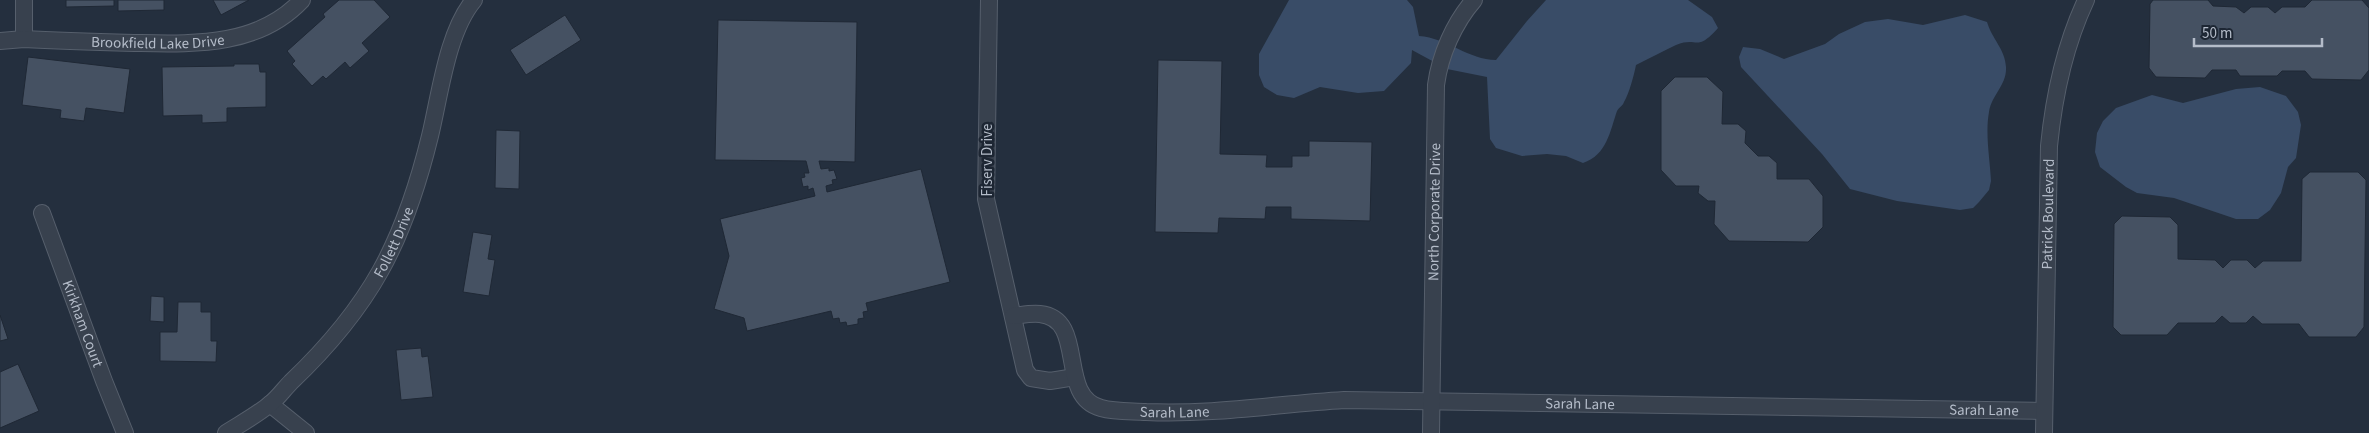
<svg xmlns="http://www.w3.org/2000/svg" width="2369" height="433" font-family="'Source Sans 3',sans-serif">
  <style>
    .water { fill: #394c67 }
    .building { fill: #455162; stroke: #1f2835 }
    .lines { fill: none; stroke-linecap: round; stroke-linejoin: round }
    .minor-casing { stroke: #565f6c; stroke-width: 18 }
    .minor { stroke: #38414e; stroke-width: 16 }
    .labels { text-anchor: middle; stroke-width: 5; stroke-linejoin: round; paint-order: stroke }
    .street-label { font-size: 15px; fill: #b4bcc9; stroke: #1d2633 }
  </style>
  <rect width="100%" height="100%" fill="#242f3e"/>
  <path class="water" d="M1289,0H1407L1413,7L1419,36C1447,38 1469,60 1496,60L1527,21L1546,0H1688L1712,17L1718,28C1696,53 1698,36 1676,45C1663,51 1650,58 1636,65C1634,75 1629,94 1624,102C1623,106 1619,107 1617,111C1610,131 1607,155 1583,163L1566,156L1547,154L1522,156L1496,148L1490,139L1487,77L1447,69L1412,50L1411,63L1384,91L1358,93L1320,87L1294,98L1277,95L1264,87L1259,75V54Z
    M1965,15L1987,22C1992,39 2005,49 2006,67C2007,85 1992,94 1989,112C1985,134 1990,159 1991,181L1989,190L1979,202L1973,208L1960,210L1897,201L1850,189L1822,154L1741,67L1739,57L1743,47L1760,49L1784,59L1825,44L1839,34L1865,22L1888,19L1923,25Z
    M2260,87L2286,96L2298,112L2301,125L2296,158L2288,167L2281,193L2270,210L2258,219H2236L2174,198L2137,193L2126,187L2100,167L2095,152L2097,133L2103,121L2116,108L2152,95L2183,103L2236,89Z"/>
  <path class="building" d="M66,0H114V6L66,7Z
    M118,0H164V10L118,11Z
    M213,0H249L221,15Z
    M339,0H374L390,17L362,43L369,51L350,68L345,62L326,79L323,76L312,86L292,64L295,61L287,51L325,17L323,14Z
    M2153,0H2208L2213,6L2236,7L2244,13L2251,7H2268L2275,13L2282,7H2305L2312,0H2362L2369,8V70L2361,80L2312,79L2305,71H2282L2277,76H2240L2236,70H2212L2205,78L2156,77L2149,68L2150,4Z
    M565,15L581,40L526,75L510,50Z
    M718,20L857,22L855,162L819,161L821,169L829,168V171L834,170L837,179L832,180L833,184L826,186L827,192L921,169L950,282L866,303L868,311L863,312L864,318L858,319V324L847,326L846,322L840,323L839,318L833,319L831,311L747,331L744,318L714,309L729,256L720,219L815,196L813,188L808,190V186L803,187L801,178L805,177L804,173H809L806,161L715,160Z
    M28,57L130,69L124,113L86,108L84,121L60,118L61,110L22,105Z
    M1158,60L1222,61L1220,154L1267,155L1266,167H1292V156H1309V141L1372,142L1370,221L1291,219V207H1266L1265,219L1219,218L1218,233L1155,232Z
    M234,64H259L260,72H266V107L227,108V122L202,123V115L163,116L162,67L234,66Z
    M1675,77H1707L1723,92L1722,124H1738L1746,131L1745,143L1758,156H1769L1777,163V179H1809L1823,196V227L1808,242L1729,241L1714,224L1715,201H1708L1698,193L1699,186H1676L1661,170V91Z
    M496,130L520,131L519,189L495,188Z
    M2310,172H2358L2366,180L2364,327L2356,337H2309L2299,324H2262L2253,316L2246,323H2230L2222,316L2215,323H2178L2167,335H2121L2113,327L2114,224L2122,216L2170,217L2178,225V259L2215,260L2223,268L2231,260H2247L2255,268L2263,261H2301L2302,179Z
    M473,232L492,235L488,259L495,260L489,296L463,292Z
    M151,296L164,297V322L150,321Z
    M178,302H201V312H211V341H217L216,362L160,361V332H177Z
    M0,315L8,339L0,341Z
    M421,348L422,357L428,356L433,397L401,400L396,350Z
    M18,364L39,411L0,428V372Z"/>
  <g class="lines">
    <defs>
      <g id="minor">
        <path d="M989,0L986,199L1025,370L1031,378L1050,381L1075,377"/>
        <path d="M24,39V0"/>
        <path id="s1" d="M0,41L24,39C61,41 97,42 134,43C194,44 258,47 302,0"/>
        <path id="s2" d="M42,213L104,381L125,433"/>
        <path id="s3" d="M1013,316C1022,315 1031,313 1040,314C1088,319 1056,396 1101,408C1115,412 1132,411 1146,412C1212,415 1278,404 1344,400L2044,411"/>
        <path d="M270,404L306,433"/>
        <path id="s4" d="M226,433C240,424 257,415 270,404C278,398 284,389 291,382C371,306 404,242 430,136C440,95 447,32 474,0"/>
        <path id="s5" d="M1431,433L1436,85C1440,55 1454,23 1474,0"/>
        <path id="s6" d="M2044,433L2049,146C2054,95 2064,47 2086,0"/>
      </g>
    </defs>
    <use href="#minor" class="minor-casing"/>
    <use href="#minor" class="minor"/>
  </g>
  <g class="labels">
    <g class="street-label">
      <text dy="5" stroke="none"><textPath href="#s1" startOffset="158">Brookfield Lake Drive</textPath></text>
      <text transform="translate(987 160) rotate(-90)" y="5">Fiserv Drive</text>
      <text dy="5" stroke="none"><textPath href="#s5" startOffset="221">North Corporate Drive</textPath></text>
      <text dy="5" stroke="none"><textPath href="#s6" startOffset="219">Patrick Boulevard</textPath></text>
      <text dy="5" stroke="none"><textPath href="#s4" startOffset="258">Follett Drive</textPath></text>
      <text dy="5" stroke="none"><textPath href="#s2" startOffset="118">Kirkham Court</textPath></text>
      <text dy="5" stroke="none"><textPath href="#s3" startOffset="628">Sarah Lane</textPath></text>
      <text dy="5" stroke="none"><textPath href="#s3" startOffset="1032">Sarah Lane</textPath></text>
      <text dy="5" stroke="none"><textPath href="#s3" startOffset="222">Sarah Lane</textPath></text>
    </g>
  </g>
  <path d="M2194 38v8h128v-8" fill="none" stroke="#b4bcc9" stroke-width="2.5"/>
  <text x="2202" y="38" font-size="15" fill="#b4bcc9" stroke="#1d2633" stroke-width="4" paint-order="stroke">50 m</text>
</svg>
